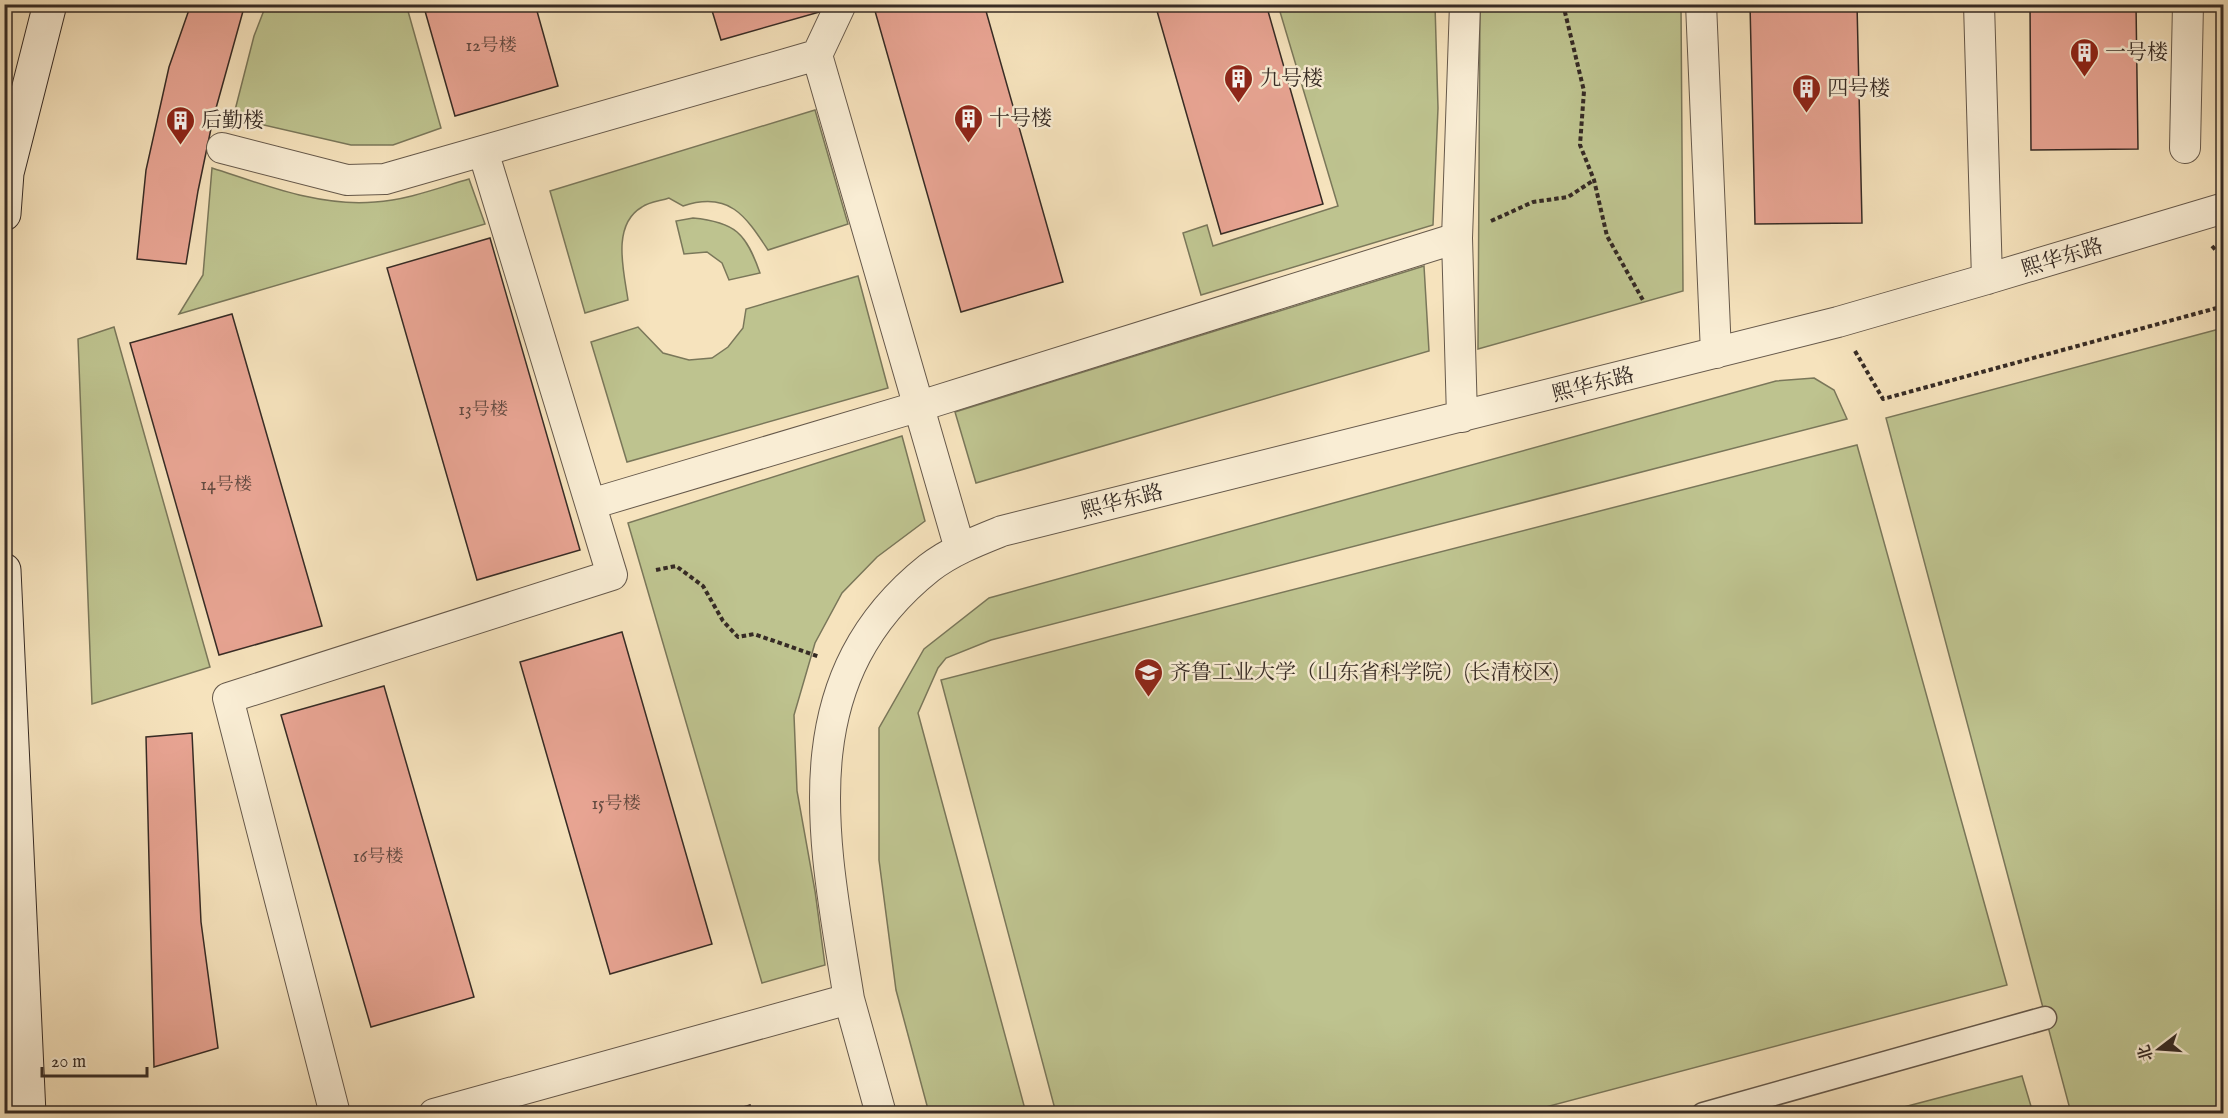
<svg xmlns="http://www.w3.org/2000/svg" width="2228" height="1118" font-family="'IM FELL English','Noto Serif SC',serif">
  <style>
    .green { fill: #bec38f; stroke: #7a775a; stroke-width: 1.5 }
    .building { fill: #e9a594; stroke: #362b25; stroke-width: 1.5 }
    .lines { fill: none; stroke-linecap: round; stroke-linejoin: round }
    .pedestrian-casing { stroke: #66594b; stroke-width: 25 }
    .minor-casing { stroke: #66594b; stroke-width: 32 }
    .secondary-casing { stroke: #362b25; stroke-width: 35 }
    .path { stroke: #362b25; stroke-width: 4; stroke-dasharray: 4.5 3; stroke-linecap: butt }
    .pedestrian { stroke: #f9edd4; stroke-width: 22 }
    .minor { stroke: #f9edd4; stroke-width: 30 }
    .secondary { stroke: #f9edd4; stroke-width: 33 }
    .labels { text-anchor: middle; stroke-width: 5; stroke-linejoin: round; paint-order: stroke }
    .number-label { font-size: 18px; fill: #634a41 }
    .poi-label { font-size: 21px; fill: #362b25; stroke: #f9edd4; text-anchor: start }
    .street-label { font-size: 21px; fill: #362b25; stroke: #f9edd4 }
  </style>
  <rect width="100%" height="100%" fill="#f6e3bd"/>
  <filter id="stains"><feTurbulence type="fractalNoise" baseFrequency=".00333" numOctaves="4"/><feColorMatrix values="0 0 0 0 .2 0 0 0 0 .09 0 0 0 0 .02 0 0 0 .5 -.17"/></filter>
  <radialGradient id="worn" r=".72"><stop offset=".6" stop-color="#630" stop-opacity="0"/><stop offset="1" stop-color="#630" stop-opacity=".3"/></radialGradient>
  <path class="green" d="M406,4L441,128L393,145H351L233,118L254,36L266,5Z
    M1278,5H1435L1438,108L1433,225L1201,295L1183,233L1207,225L1213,246L1338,206Z
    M1480,5H1681L1683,291L1478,349Z
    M815,110L848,224L768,250C745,215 729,191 683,206L669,198C660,201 649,202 642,207C611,225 624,272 628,300L585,313L550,191Z
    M212,168C265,185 319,207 375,202C407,200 438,188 469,179L485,224L179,314L203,275Z
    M693,218C735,222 746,233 760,273L729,280L722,263L707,252L684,254L676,221Z
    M1424,266L1429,351L976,483L955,412Z
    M858,276L888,388L627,462L591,342L638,327L663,353L689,360L712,358L728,347L743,328L746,309Z
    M114,327L210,667L92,704L78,339Z
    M2223,328V1113H2071L1886,418Z
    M1814,378L1834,390L1847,419L991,640L946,658L938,668L918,713L1026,1113H929L896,990L879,860V728L924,649L989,598L1776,381Z
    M902,436L925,521L877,557L842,593L815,643L794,715L797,791L815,891L825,965L762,983L628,523Z
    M1857,445L2007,985L1523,1113H1056L941,680Z
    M2022,1076L2033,1113H1881Z"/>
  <path class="building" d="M191,4H245L213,119L198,191L186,264L137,259L146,170L169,67Z
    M423,4H535L558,86L455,116Z
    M710,4H821L823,11L721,40Z
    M873,4H984L1063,282L961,312Z
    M1155,4H1266L1323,204L1221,234Z
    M1750,4H1857L1862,223L1755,224Z
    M2030,4H2136L2138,149L2031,150Z
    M490,238L580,550L477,580L387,268Z
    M232,314L322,626L219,655L130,343Z
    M622,632L712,944L610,974L520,662Z
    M384,686L474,997L371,1027L281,715Z
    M192,733L201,922L218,1048L154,1067L146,737Z
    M750,1105L752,1114H720Z"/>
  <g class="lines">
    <defs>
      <path id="pedestrian" d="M1703,1114L2045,1018"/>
      <path id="minor" d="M1701,4L1716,353
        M1979,4L1987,279
        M817,55L960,549
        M222,148L347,180L385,179L817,55L841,4
        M2185,148L2188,4
        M1462,417L1457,238L1465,4
        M591,504L920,406L1457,238
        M849,999L881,1114
        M335,1114L228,698L612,575L483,151
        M434,1114L849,999C824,843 786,682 929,568C951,551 977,541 1002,531L1838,322L1987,279L2224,208"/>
      <path id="secondary" d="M4,214L7,173L50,4
        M4,570L29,1114"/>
    </defs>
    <use href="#pedestrian" class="pedestrian-casing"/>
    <use href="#minor" class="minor-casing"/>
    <use href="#secondary" class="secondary-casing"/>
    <path class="path" d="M1563,4L1584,91L1580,145L1594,180L1607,236L1644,302
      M1491,221L1533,202L1568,197L1594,180
      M2212,246L2224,259
      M1855,351L1883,399L2224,306
      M656,570L676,566L703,586L723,621L738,637L754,634L820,657"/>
    <use href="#pedestrian" class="pedestrian"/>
    <use href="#minor" class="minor"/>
    <use href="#secondary" class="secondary"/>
  </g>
  <defs>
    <symbol id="building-pin" viewBox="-11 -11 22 30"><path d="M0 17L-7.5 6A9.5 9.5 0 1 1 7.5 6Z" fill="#8f2418" stroke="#f9edd4"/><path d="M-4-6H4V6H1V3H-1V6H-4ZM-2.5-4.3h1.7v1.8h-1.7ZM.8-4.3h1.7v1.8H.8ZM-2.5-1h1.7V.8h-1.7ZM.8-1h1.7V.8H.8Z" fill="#fff"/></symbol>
    <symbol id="university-pin" viewBox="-11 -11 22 30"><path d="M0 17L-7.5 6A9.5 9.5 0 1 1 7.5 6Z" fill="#8f2418" stroke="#f9edd4"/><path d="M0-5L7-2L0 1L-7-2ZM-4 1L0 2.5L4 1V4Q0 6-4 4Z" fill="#fff"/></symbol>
  </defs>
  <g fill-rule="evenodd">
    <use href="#building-pin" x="2068" y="36" width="33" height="45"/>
    <use href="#building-pin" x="1222" y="62" width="33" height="45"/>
    <use href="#building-pin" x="1790" y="72" width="33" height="45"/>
    <use href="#building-pin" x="952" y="102" width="33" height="45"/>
    <use href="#building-pin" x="164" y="104" width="33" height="45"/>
    <use href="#university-pin" x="1132" y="656" width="33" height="45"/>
  </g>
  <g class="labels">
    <g class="number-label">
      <text x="491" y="51">12号楼</text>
      <text x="483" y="415">13号楼</text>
      <text x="226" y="490">14号楼</text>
      <text x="616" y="809">15号楼</text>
      <text x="378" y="862">16号楼</text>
    </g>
    <g class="poi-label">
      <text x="2105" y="59">一号楼</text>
      <text x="1260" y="85">九号楼</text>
      <text x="1827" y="95">四号楼</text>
      <text x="989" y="125">十号楼</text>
      <text x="201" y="127">后勤楼</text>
      <text x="1170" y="679">齐鲁工业大学（山东省科学院）(长清校区)</text>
    </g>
    <g class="street-label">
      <text transform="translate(2062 257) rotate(-17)" y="7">熙华东路</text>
      <text transform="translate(1593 384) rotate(-14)" y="7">熙华东路</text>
      <text transform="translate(1122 501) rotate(-14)" y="7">熙华东路</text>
    </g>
  </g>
  <rect width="2228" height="1118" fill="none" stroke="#f6e3bd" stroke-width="24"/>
  <rect x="6" y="6" width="2216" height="1106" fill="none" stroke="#362b25" stroke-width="3"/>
  <rect x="12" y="12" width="2204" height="1094" fill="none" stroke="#362b25" stroke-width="1.5"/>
  <g transform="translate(2159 1049) rotate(253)" stroke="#f9edd4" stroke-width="4.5" paint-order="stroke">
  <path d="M0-4.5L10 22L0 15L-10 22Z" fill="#362b25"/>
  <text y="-9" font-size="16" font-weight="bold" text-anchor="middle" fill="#362b25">北</text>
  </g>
  <path d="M42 1067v9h105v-9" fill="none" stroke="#362b25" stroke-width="3"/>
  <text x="51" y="1067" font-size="18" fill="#362b25" stroke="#f9edd4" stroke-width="4.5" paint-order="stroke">20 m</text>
  <rect width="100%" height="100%" filter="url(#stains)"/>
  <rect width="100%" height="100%" fill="url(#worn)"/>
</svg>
